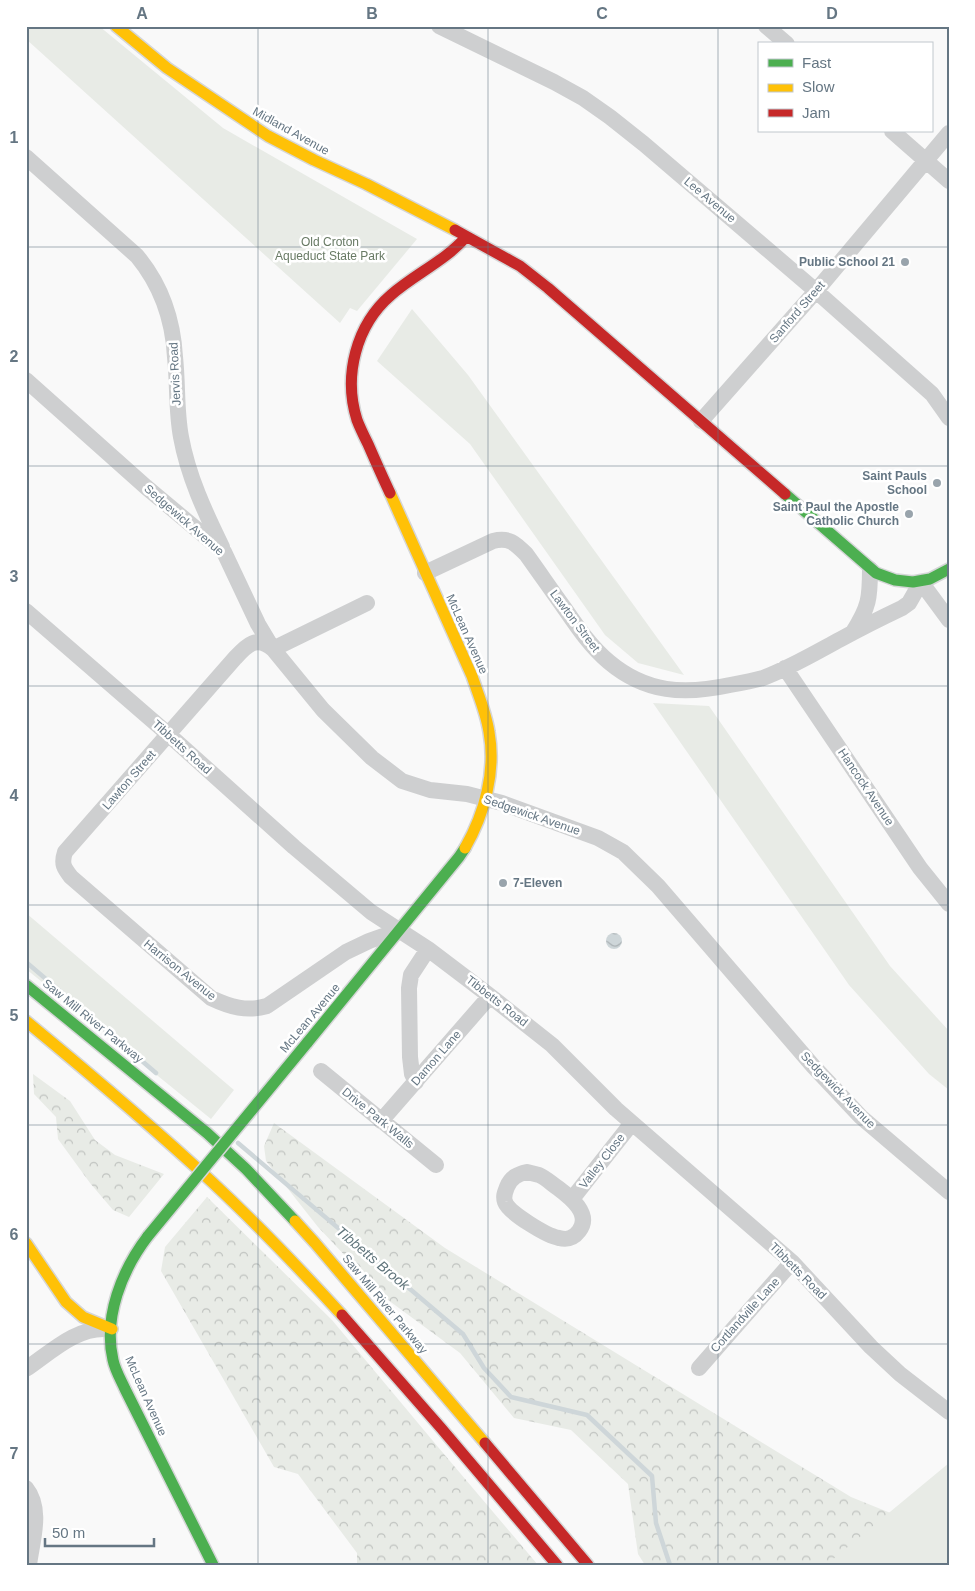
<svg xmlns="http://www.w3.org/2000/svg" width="975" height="1591" font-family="Helvetica,sans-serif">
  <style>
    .forest { fill: url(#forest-crowns) }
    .park { fill: #e8ebe6 }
    .water { fill: url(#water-waves) }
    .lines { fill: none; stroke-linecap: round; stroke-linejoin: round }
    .stream { stroke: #ced6d9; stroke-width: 4.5 }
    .fast-casing { stroke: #d5d6d7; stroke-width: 14 }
    .slow-casing { stroke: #d5d6d7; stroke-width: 14 }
    .jam-casing { stroke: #d5d6d7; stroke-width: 14 }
    .street { stroke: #cecfd0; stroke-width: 16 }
    .fast { stroke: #4caf50; stroke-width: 11 }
    .slow { stroke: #ffc107; stroke-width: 11 }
    .jam { stroke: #c62828; stroke-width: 11 }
    .fast-bridge-casing { stroke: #d5d6d7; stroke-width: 14; stroke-linecap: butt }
    .fast-bridge { stroke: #4caf50; stroke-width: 11 }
    .grid { fill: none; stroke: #657683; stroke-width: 1; stroke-opacity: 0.55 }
    .poi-dot { fill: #99a4ac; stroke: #fff; stroke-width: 2 }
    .labels { text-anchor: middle; stroke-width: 5; stroke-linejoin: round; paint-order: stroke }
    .street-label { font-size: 12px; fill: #657683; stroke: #fff }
    .park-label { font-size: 12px; fill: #687a64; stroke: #fff }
    .poi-label { font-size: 12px; font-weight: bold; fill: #657683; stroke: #fff; text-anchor: end }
    .water-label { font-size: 14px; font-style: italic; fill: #60757c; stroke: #fff }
    .neatline { fill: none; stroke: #657683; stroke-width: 2 }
    .grid-label { font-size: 16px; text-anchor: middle; font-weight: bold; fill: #657683 }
  </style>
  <defs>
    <pattern id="forest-crowns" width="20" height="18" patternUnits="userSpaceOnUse" patternTransform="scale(1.25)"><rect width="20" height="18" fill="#e8ebe6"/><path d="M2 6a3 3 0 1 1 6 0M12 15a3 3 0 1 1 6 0" fill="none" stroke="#c0c3c0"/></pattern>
    <pattern id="water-waves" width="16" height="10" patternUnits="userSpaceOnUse" patternTransform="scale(1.25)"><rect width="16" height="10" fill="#ced6d9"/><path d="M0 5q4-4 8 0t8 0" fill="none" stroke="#abb2b5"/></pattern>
  </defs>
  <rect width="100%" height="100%" fill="#f9f9f9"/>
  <path class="forest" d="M33,1074L70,1101L95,1140L115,1155L164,1174L129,1217L113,1210L90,1183L58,1139L56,1117L34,1094Z
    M274,1123L445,1248L851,1497L893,1514L949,1565H645L638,1554L628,1484L571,1430L514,1418L460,1353L384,1297L318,1227L266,1161L264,1146Z
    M207,1197L332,1320L438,1447L538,1565H357V1553L298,1474L274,1467L161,1271L165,1247Z"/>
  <path class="park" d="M26,26H99L223,128L417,239L357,311L350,308L340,323L26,39Z
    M412,309L468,375L684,675L638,663L605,635L470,444L377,361Z
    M653,703L709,706L890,966L949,1031V1090L929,1074L849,985Z
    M26,913L234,1090L211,1119L26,969Z
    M949,1463V1565H826Z"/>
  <path class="water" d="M606 941a8 8 0 1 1 16 0a8 8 0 1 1-16 0Z"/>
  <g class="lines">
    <path class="stream" d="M26,962L156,1073
      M238,1143L463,1334L484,1368L511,1397L587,1415L652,1476L656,1523L670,1565"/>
    <defs>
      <path id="fast" d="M785,494L876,573L895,580L913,582L930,579L949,569
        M26,985L207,1133L246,1169L295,1221
        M307,1043L459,857L465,848
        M148,1236C122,1270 103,1317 113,1360C115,1370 121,1380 125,1389L213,1565"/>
      <path id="slow" d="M116,26L167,68L268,136L314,160L366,184L455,230
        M390,493L472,676C478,694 486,712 489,732C496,771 485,813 465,848
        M26,1021C89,1073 152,1126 212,1182C257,1224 300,1269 342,1315
        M295,1221L315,1243L485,1443
        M26,1243L66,1302L83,1317L112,1329"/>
      <path id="jam" d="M455,230L520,266L548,288L785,494
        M390,493C382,476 375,460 368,444C364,436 360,428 357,420C343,376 356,325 391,295C415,274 445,261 466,237
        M342,1315L441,1428L557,1565
        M485,1443L588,1565"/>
    </defs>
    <use href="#fast" class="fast-casing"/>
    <use href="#slow" class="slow-casing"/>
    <use href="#jam" class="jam-casing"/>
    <path class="street" d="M439,26L554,82L583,98L610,117L644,144L816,291L932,394L949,418
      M766,26L787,44
      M892,131L949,181
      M26,157L137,256C161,285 173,320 175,357C178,384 176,411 181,437C188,476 205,512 222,547
      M26,380L146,487L224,552L258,624L273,649L323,710L372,758L402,781L430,790L467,794L502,803L598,838L623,852L658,886L813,1066L861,1117L949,1192
      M701,421L816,291L949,133
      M425,573L493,541C509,537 515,543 526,554C539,572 552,591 565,609C578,628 591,647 609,662C646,693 684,695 730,685C741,683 752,681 763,678C790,668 815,653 841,639C861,628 881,618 902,608L909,603L921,582L949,620
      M26,611L168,734L294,847L371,912L428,949L490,996L552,1045L616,1109L792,1262L871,1347L900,1374L949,1412
      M853,632C869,607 870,598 870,569
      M273,649C256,635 247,645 235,658L65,852C61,864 64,868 71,877L211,998C230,1007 247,1012 267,1006L346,952L369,941L400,930
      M273,649L367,603
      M785,668L920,868L949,904
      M321,1071L436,1165
      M416,1082L412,1074L410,1057L409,988L411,975L428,949
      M381,1121L490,996
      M527,1172C531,1173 535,1174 539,1175C546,1178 552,1184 558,1188C570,1197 592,1214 579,1231C573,1239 567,1240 559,1238C547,1236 509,1213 505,1202C503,1196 505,1192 507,1187C511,1177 518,1174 527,1172Z
      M572,1199L632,1123
      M699,1368L792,1262
      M26,1369C51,1352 76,1327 107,1329
      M26,1488C43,1509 32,1541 29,1565"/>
    <use href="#fast" class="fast"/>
    <use href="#slow" class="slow"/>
    <use href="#jam" class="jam"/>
    <defs>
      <path id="fast-bridge" d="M148,1236L307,1043"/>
    </defs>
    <use href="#fast-bridge" class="fast-bridge-casing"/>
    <use href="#fast-bridge" class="fast-bridge"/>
  </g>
  <path class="grid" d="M258,26V1565M488,26V1565M718,26V1565M26,247H949M26,466H949M26,686H949M26,905H949M26,1125H949M26,1344H949"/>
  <g class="poi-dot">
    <circle cx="905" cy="262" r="5"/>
    <circle cx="937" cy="483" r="5"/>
    <circle cx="909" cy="514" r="5"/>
    <circle cx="503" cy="883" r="5"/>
  </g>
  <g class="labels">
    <g class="street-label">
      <text transform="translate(291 131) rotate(29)" y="4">Midland Avenue</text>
      <text transform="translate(710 200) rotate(40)" y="4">Lee Avenue</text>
      <text transform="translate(797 312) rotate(-49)" y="4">Sanford Street</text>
      <text transform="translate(175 374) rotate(-93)" y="4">Jervis Road</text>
      <text transform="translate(184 520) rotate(41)" y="4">Sedgewick Avenue</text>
      <text transform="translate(575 621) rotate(53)" y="4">Lawton Street</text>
      <text transform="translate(467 634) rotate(66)" y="4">McLean Avenue</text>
      <text transform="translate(182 747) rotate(42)" y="4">Tibbetts Road</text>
      <text transform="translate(129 780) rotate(-49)" y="4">Lawton Street</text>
      <text transform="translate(866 787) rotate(56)" y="4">Hancock Avenue</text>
      <text transform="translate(532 815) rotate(19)" y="4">Sedgewick Avenue</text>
      <text transform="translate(180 970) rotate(39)" y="4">Harrison Avenue</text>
      <text transform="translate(497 1001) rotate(38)" y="4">Tibbetts Road</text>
      <text transform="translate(310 1018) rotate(-50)" y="4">McLean Avenue</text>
      <text transform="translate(93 1021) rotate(39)" y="4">Saw Mill River Parkway</text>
      <text transform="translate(436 1058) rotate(-49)" y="4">Damon Lane</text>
      <text transform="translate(838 1090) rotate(46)" y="4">Sedgewick Avenue</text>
      <text transform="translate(378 1118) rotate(39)" y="4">Drive Park Walls</text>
      <text transform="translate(602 1161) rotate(-52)" y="4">Valley Close</text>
      <text transform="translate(798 1271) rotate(45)" y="4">Tibbetts Road</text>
      <text transform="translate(385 1304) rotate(50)" y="4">Saw Mill River Parkway</text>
      <text transform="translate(745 1315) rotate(-48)" y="4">Cortlandville Lane</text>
      <text transform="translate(146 1396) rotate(66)" y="4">McLean Avenue</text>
    </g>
    <g class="park-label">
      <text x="330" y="246">Old Croton<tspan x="330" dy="14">Aqueduct State Park</tspan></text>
    </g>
    <g class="poi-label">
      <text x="895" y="266">Public School 21</text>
      <text x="927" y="480">Saint Pauls<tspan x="927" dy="14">School</tspan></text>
      <text x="899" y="511">Saint Paul the Apostle<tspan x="899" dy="14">Catholic Church</tspan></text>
      <text x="513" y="887" text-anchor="start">7-Eleven</text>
    </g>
    <g class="water-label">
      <text transform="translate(373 1258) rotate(40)" y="5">Tibbetts Brook</text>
    </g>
  </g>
  <rect width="975" height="1591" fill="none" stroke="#ffffff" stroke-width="55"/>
  <rect x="758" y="42" width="175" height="90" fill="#ffffff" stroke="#c1c8cd"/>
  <rect x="768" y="59" width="25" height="8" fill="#4caf50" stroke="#c1c8cd"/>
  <text x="802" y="68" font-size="15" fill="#657683">Fast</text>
  <rect x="768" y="84" width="25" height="8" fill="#ffc107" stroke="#c1c8cd"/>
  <text x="802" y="92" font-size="15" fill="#657683">Slow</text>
  <rect x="768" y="109" width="25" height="8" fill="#c62828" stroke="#c1c8cd"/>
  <text x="802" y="118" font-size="15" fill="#657683">Jam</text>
  <path d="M45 1538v8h109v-8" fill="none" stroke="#657683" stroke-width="2.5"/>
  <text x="52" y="1538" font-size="15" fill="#657683" stroke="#ffffff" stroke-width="4" paint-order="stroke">50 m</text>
  <rect x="28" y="28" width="920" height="1536" class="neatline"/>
  <g class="grid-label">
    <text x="142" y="19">A</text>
    <text x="372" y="19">B</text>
    <text x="602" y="19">C</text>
    <text x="832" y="19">D</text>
    <text x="14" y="143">1</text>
    <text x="14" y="362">2</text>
    <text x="14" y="582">3</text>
    <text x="14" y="801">4</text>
    <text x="14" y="1021">5</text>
    <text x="14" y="1240">6</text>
    <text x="14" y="1459">7</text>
  </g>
</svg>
